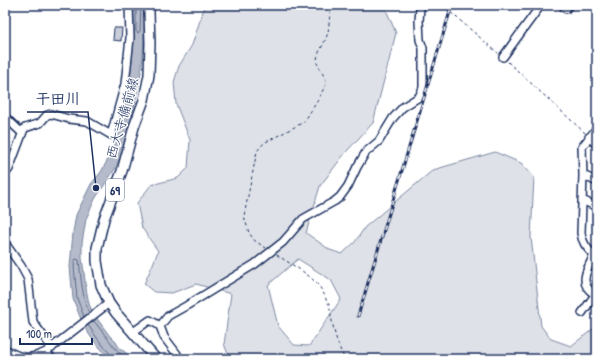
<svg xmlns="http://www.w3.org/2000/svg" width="602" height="364" font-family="'Patrick Hand','Klee One',sans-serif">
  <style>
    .green { fill: #dee1e7; stroke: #7c88a2; fill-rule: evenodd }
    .water { fill: #b5bbca; stroke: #77839f }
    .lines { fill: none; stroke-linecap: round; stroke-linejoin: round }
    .shore { stroke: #596789; stroke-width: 1 }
    .building { fill: #caceda; stroke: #1b2f5e }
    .minor-casing { stroke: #1b2f5e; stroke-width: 10 }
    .major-casing { stroke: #1b2f5e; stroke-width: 12 }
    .path { stroke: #1b2f5e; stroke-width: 1; stroke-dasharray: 3 3; stroke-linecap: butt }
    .minor { stroke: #fff; stroke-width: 7 }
    .major { stroke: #fff; stroke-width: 9 }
    .rail-casing { stroke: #1b2f5e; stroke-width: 3 }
    .rail { stroke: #fff; stroke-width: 1.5; stroke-dasharray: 4.5; stroke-linecap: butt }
    .labels { text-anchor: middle; stroke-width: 3; stroke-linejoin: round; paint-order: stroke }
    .shield { fill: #fff; stroke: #5f6d8e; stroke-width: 1 }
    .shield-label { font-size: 13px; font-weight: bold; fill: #1b2f5e }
    .street-label { font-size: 14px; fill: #1b2f5e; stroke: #fff }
    .leader { fill: none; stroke: #1b2f5e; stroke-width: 1.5 }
    .callout-dot { fill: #1b2f5e; stroke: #fff; stroke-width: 1.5 }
    .callout-label { font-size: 15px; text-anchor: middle; font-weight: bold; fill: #1b2f5e; stroke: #fff; stroke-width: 3; stroke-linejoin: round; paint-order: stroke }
  </style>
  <rect width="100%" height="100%" fill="#fff"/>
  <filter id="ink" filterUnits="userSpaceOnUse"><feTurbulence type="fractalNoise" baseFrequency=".025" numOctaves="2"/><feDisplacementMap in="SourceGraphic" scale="8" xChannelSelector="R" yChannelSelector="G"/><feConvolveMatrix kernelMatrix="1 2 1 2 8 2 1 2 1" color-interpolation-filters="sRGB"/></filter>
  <g filter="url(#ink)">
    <path class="green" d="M205,5H384L396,33L373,123L346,152L320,186L306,233L330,250L342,254L355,242L365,227L433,170L495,152L521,163L534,177L531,237L541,326L551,339L571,346L597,326V359H230L224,344L231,294L196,284L172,293L154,292L144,284L153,264L158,251L142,228L137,203L151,185L178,178L188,168L190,140L176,104L174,82L179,66L192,45ZM298,259L331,280L341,299L309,346L294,345L278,326L268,285Z"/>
    <path class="water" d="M133,5H145L143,57L141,72L128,139L115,169L95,199L86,219L82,243V258L86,288L89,304L93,313L109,335L116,342L118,346L133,359H110L93,340L84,327L73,299L70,267L73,232L76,215L91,184L101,172L107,161L115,143L130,74L132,55Z"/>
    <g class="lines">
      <path class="shore" d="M136,5V31L138,33L140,31L141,5
        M84,317L77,298L74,267L75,260L76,259L79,260C81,278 82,296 89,313
        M94,321C101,330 108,339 115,348C118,352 123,355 127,359
        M88,325L97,338L111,355L112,359"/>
    </g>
    <path class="building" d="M114,28H122L121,41L113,40Z"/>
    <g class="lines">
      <defs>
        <path id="minor" d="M562,5L566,9L569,5
          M503,57L541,5
          M5,117L22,133
          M589,137L597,145
          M5,174L9,169L24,129L25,128L40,123L47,115L51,114L69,119L87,121L111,135L125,84L130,38L129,5
          M583,175L597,182
          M582,200L597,207
          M5,243L21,266L28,279L33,322L52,348
          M582,313L595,295C592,292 589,290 587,287C581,278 590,264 594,255C587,249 582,243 581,233L583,175L582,147L597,128
          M160,326L164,337L177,354L179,359
          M133,332L150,320L160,326L168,316L186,306L255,264L283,242L303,219L335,201L340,197L348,186L357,167L366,152L379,141L393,118L403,107L419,97L423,88V48L420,40L419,21L420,8L422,5
          M5,349C20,359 30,360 46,352
          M52,359L46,352L109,303"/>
        <path id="major" d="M150,5L149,12L150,43L149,75L144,100L134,127L122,171L104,219L97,248V261L101,285L109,303L116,313L156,359"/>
      </defs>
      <use href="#minor" class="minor-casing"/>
      <use href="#major" class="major-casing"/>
      <path class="path" d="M442,5L498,53
        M508,62L585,133
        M266,248L255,241L249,233L244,216L257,151L264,143L304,122L318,100L326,84V80L317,63V60L318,54L324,43L328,33L331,5
        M277,255C296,268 322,279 327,303H329C332,322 335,342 345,359"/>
      <use href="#minor" class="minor"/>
      <use href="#major" class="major"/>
      <defs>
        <path id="rail" d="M358,316L452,5"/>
      </defs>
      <use href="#rail" class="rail-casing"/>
      <use href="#rail" class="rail"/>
    </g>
  </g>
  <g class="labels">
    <rect class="shield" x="106" y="179" width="18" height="22" rx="3"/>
    <g class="shield-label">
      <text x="115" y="195">69</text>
    </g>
    <g class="street-label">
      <text transform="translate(122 118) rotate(-74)" y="5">西大寺備前線</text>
    </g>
  </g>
  <path class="leader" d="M96 188L88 112H27"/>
  <circle class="callout-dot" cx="96" cy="188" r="4"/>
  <g class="callout-label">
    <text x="58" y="104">干田川</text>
  </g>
  <rect width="602" height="364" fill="none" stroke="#fff" stroke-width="20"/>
  <rect x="10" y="10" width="582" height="344" fill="none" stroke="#1b2f5e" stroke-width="1.5" filter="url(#ink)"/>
  <path d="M20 338v6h72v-6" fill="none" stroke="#1b2f5e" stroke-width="2"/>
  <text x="26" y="338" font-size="12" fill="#1b2f5e" stroke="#ffffff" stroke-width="3" paint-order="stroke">100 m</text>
</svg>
